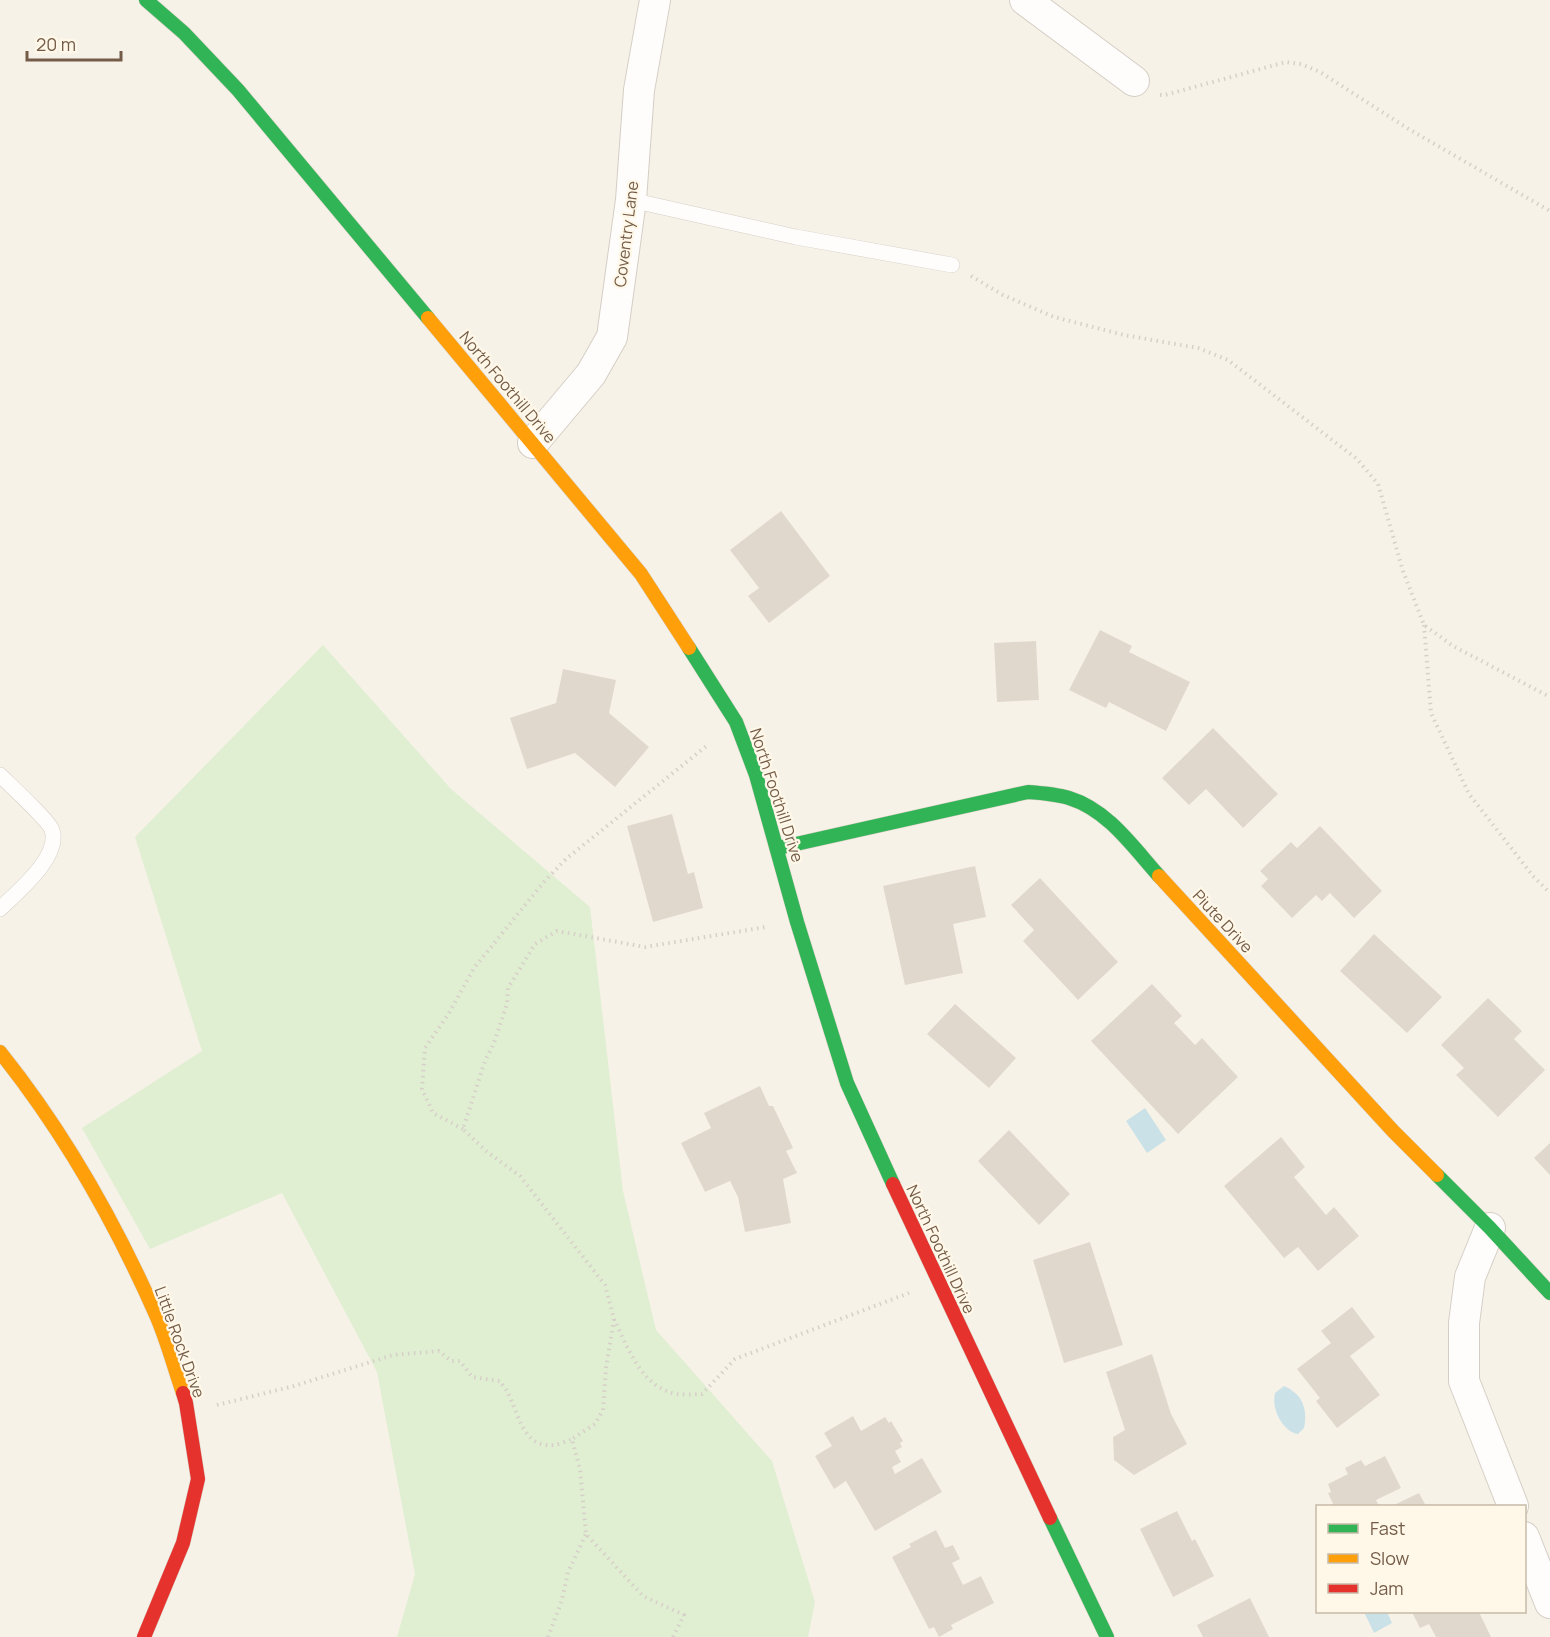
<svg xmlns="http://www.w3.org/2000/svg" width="1550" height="1637" font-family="Manrope,sans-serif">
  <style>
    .green { fill: #e0eed2 }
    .water { fill: #cae2e7 }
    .building { fill: #e1d8cd }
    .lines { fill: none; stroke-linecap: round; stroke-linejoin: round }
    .lane-casing { stroke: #d5cec5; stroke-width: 16 }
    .street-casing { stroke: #d5cec5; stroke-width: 32 }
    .fast-casing { stroke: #d6cec4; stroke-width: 15 }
    .slow-casing { stroke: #d6cec4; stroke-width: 15 }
    .jam-casing { stroke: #d6cec4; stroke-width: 15 }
    .path { stroke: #d7d0c9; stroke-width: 4; stroke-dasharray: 1.5 4.5; stroke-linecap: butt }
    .lane { stroke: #fefdfc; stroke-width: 15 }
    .street { stroke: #fefdfc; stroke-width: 30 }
    .fast { stroke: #30b455; stroke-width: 14 }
    .slow { stroke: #ff9f0a; stroke-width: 14 }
    .jam { stroke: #e5322d; stroke-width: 14 }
    .labels { text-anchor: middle; stroke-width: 4.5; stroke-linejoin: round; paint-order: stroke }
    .street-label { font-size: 16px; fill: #745c48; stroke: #fff8e8 }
  </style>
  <rect width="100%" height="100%" fill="#f7f2e8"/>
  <path class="green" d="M323,645L451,789L590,907L623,1191L656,1330L772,1461L815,1602L808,1637H397L415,1574L377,1372L282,1193L150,1249L82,1128L202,1051L135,837Z"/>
  <path class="water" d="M1145,1108L1166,1140L1147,1153L1126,1121Z
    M1284,1386C1303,1394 1308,1410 1304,1428L1298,1434C1282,1431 1271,1408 1275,1393Z
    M1364,1612H1387L1392,1623L1374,1633Z"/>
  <path class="building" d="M781,511L830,576L769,623L748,596L759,588L730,550Z
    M1100,630L1132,646L1129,652L1190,682L1166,731L1109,702L1106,708L1069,690Z
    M1036,641L1039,700L997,702L994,643Z
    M563,669L616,680L609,713L649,747L615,787L575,753L527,769L510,718L556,703Z
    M1213,728L1278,794L1243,828L1206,789L1189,805L1162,778Z
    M672,814L688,874L694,872L703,908L653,922L627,826Z
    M1320,826L1382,891L1354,918L1330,893L1322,901L1316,895L1292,918L1261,886L1268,879L1260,871L1291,842L1297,848Z
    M975,866L986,917L953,924L963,973L905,985L883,886Z
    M1040,878L1118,962L1078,1000L1023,941L1034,930L1011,905Z
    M1374,934L1442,997L1407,1033L1340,971Z
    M1152,984L1182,1016L1174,1023L1195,1045L1202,1038L1238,1077L1178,1134L1091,1041Z
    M1488,998L1522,1031L1514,1039L1545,1070L1498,1117L1456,1075L1464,1068L1441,1045Z
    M955,1004L1016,1058L989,1088L927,1034Z
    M760,1086L769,1106H773L793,1148L786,1151L797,1173L783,1179L791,1223L745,1232L738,1197L730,1181L705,1192L681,1143L711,1128L704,1113Z
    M1009,1130L1070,1194L1039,1225L978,1161Z
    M1281,1137L1305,1167L1294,1177L1326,1215L1334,1207L1359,1236L1318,1271L1298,1247L1284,1258L1224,1186Z
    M1550,1143V1175L1534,1158Z
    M1090,1242L1123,1345L1064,1363L1033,1260Z
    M1352,1307L1375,1337L1350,1356L1380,1395L1337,1428L1316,1401L1320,1398L1297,1369L1331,1343L1321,1331Z
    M1152,1354L1171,1414L1187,1444L1134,1475L1114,1460L1113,1437L1125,1430L1106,1372Z
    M853,1416L861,1431L885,1417L889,1423L891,1421L903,1441L900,1443L902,1447L895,1451L901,1462L892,1467L895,1474L922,1458L942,1492L875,1531L846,1481L834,1489L815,1456L832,1446L824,1433Z
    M1385,1456L1401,1488L1376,1500L1379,1506H1334L1328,1493L1331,1492L1328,1484L1348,1474L1345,1468L1361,1460L1365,1466Z
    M1419,1493L1426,1506H1392Z
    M1177,1511L1192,1541L1195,1539L1214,1576L1173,1597L1140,1529Z
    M936,1530L945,1548L953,1545L960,1559L952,1563L963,1585L981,1576L994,1603L951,1625L953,1629L939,1637L934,1627L929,1629L892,1557L911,1547L909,1544Z
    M1250,1598L1269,1637H1203L1197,1625Z
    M1412,1612H1479L1491,1637H1436L1429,1624L1420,1628Z"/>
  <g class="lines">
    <defs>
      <path id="lane" d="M631,200L796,237L952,265
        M0,775C8,783 50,822 52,830C61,857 17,892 0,909"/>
      <path id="street" d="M1025,0L1134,81
        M533,443L591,374L612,337L631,200L639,90L655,0
        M1490,1228L1470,1277L1464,1323V1381L1513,1506
        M1524,1537L1550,1603"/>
      <path id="fast" d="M146,0L184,33L238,90L428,318
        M689,648L736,722L756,775L797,922L847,1083L893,1184
        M778,848L1028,792C1042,793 1056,794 1069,798C1108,810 1133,847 1159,876
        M1437,1175L1490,1228L1550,1293
        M1050,1518L1107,1637"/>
      <path id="slow" d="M428,318L641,574L689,648
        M1159,876L1393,1131L1437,1175
        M0,1052C64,1132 115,1222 156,1315C167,1340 174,1367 183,1393"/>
      <path id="jam" d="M893,1184L1050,1518
        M144,1637L183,1543L198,1479L186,1403L183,1393"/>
    </defs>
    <use href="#lane" class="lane-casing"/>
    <use href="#street" class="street-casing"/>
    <use href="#fast" class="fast-casing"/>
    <use href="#slow" class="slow-casing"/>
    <use href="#jam" class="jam-casing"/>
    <path class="path" d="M1160,95H1165L1286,62L1301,64L1320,72L1407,128L1550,211
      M971,276L1003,295L1054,317L1124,335L1198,348L1228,360L1357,459L1378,484L1403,571L1424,625L1453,646L1550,697
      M1424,625L1431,713L1469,794L1533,876L1550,893
      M463,1129L433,1113L422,1089L425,1048L449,1013L474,968L543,883L566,859L709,744
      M614,1319C627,1346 639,1381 669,1392C679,1396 692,1394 702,1394L735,1359L909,1293
      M217,1405L294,1386L393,1355L439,1351L451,1361H460L472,1377L500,1381C502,1385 506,1389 508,1393C518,1412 523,1449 554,1445C560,1444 567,1441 572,1439
      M548,1637L562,1600L568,1572L586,1534
      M673,1637L684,1615L643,1596L586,1534L580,1469L572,1439L595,1424L603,1410L606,1368L614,1319L605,1285L520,1176L486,1151L463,1129L485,1061L494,1043L507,1004L508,988L535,944L557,931L645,947L766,927"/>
    <use href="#lane" class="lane"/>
    <use href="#street" class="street"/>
    <use href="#fast" class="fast"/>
    <use href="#slow" class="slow"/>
    <use href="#jam" class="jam"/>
  </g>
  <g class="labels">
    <g class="street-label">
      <text transform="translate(626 234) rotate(-83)" y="6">Coventry Lane</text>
      <text transform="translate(508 387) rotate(50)" y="6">North Foothill Drive</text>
      <text transform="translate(777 795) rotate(72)" y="6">North Foothill Drive</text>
      <text transform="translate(1223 921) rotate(47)" y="6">Piute Drive</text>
      <text transform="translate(941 1249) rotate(65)" y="6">North Foothill Drive</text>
      <text transform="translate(180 1342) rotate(70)" y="6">Little Rock Drive</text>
    </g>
  </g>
  <rect x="1316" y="1505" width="210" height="108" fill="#fff8e8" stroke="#c7baa8" stroke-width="1.5"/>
  <rect x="1328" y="1524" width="30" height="9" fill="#30b455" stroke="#c7baa8" stroke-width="1.5"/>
  <text x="1370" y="1535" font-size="18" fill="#745c48">Fast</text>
  <rect x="1328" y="1554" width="30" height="9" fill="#ff9f0a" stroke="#c7baa8" stroke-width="1.5"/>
  <text x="1370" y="1565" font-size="18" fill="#745c48">Slow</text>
  <rect x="1328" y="1584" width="30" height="9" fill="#e5322d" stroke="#c7baa8" stroke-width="1.5"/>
  <text x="1370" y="1595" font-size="18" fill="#745c48">Jam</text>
  <path d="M27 51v9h94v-9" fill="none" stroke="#745c48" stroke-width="3"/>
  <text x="36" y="51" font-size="18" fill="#745c48" stroke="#fff8e8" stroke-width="4.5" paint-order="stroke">20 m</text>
</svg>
